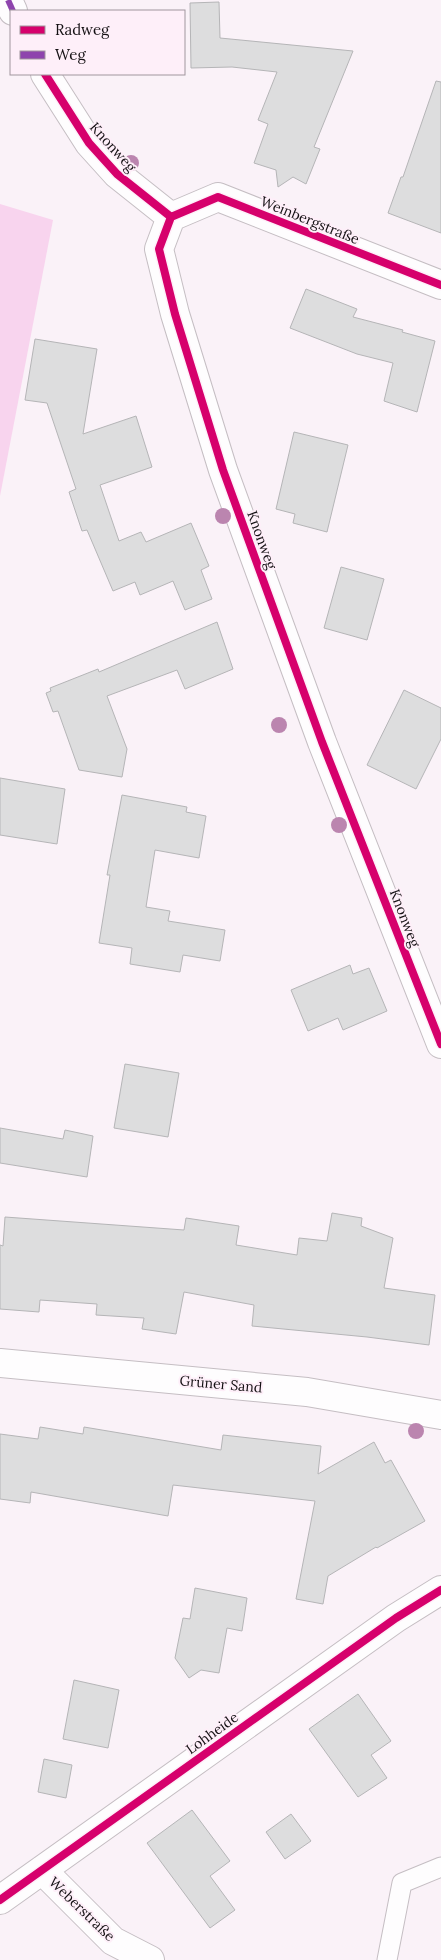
<svg xmlns="http://www.w3.org/2000/svg" width="441" height="1960" font-family="Lora,serif">
  <style>
    .green { fill: #f8d4ee }
    .building { fill: #ddddde; stroke: #b5b5b7 }
    .lines { fill: none; stroke-linecap: round; stroke-linejoin: round }
    .service-casing { stroke: #c5bec3; stroke-width: 21 }
    .minor-casing { stroke: #c5bec3; stroke-width: 30 }
    .service { stroke: #fefdfe; stroke-width: 19 }
    .minor { stroke: #fefdfe; stroke-width: 28 }
    .quiet { stroke: #8e44ad; stroke-width: 6; stroke-dasharray: 12 6; stroke-linecap: butt }
    .cycleway-casing { stroke: #feeff9; stroke-width: 11 }
    .cycleway { stroke: #d6006c; stroke-width: 8 }
    .tree { fill: #bb85af }
    .labels { text-anchor: middle; stroke-width: 4; stroke-linejoin: round; paint-order: stroke }
    .street-label { font-size: 14px; fill: #141013; stroke: #feeff9 }
  </style>
  <rect width="100%" height="100%" fill="#faf2f8"/>
  <path class="green" d="M0,204L53,220L0,496Z"/>
  <path class="building" d="M219,2L220,38L353,51L314,147L320,149L306,184L293,177L278,187L276,170L254,163L268,124L258,120L277,72L232,67L191,68L190,3Z
    M436,81L441,82V233L388,213L401,177H403Z
    M306,289L357,309L353,317L403,330L402,332L435,341L417,412L384,401L393,363L357,354L290,328Z
    M35,339L97,349L83,434L136,416L152,467L100,485L119,541L141,532L146,542L191,523L209,566L201,570L212,599L185,610L173,581L140,595L135,582L113,591L87,530L82,531L69,492L76,489L47,403L25,400Z
    M294,432L348,445L327,532L293,523L295,514L276,509Z
    M341,567L384,579L367,640L324,628Z
    M217,622L233,669L185,689L177,670L107,696L127,749L122,777L79,770L58,711L53,712L46,693L51,691L50,688L98,669L99,672Z
    M404,690L441,708V739L416,789L367,765Z
    M0,778L65,789L57,844L0,835Z
    M122,795L187,807L186,812L206,816L199,858L155,850L146,907L170,911L168,921L225,930L220,961L183,955L180,972L130,964L132,948L99,943L110,875H107Z
    M350,965L353,974L369,968L387,1011L343,1030L338,1018L308,1031L291,990Z
    M125,1064L179,1073L168,1137L114,1128Z
    M0,1128L63,1139L65,1130L93,1136L87,1177L0,1163Z
    M332,1213L362,1218L361,1226L393,1238L384,1288L435,1295L429,1345L367,1337L252,1326L254,1305L184,1292L176,1334L142,1329L144,1318L96,1315L97,1304L40,1300L39,1312L0,1309V1245L3,1246L5,1217L184,1230L186,1218L239,1226L236,1245L297,1255L299,1238L327,1241Z
    M40,1427L83,1434L84,1427L221,1450L223,1435L321,1446L318,1474L374,1442L385,1463L391,1460L425,1521L377,1548L376,1547L328,1576L323,1604L296,1599L315,1501L173,1485L168,1516L31,1492L30,1503L0,1499V1434L38,1439Z
    M195,1588L247,1598L242,1631L227,1628L219,1673L201,1670L189,1678L175,1658L183,1618L190,1619Z
    M74,1680L119,1690L108,1748L63,1739Z
    M358,1694L391,1741L371,1755L387,1778L358,1797L309,1729Z
    M44,1759L72,1765L66,1798L38,1792Z
    M192,1810L230,1861L210,1876L235,1910L210,1928L147,1843Z
    M291,1814L311,1841L285,1859L266,1832Z"/>
  <g class="lines">
    <defs>
      <path id="service" d="M387,1960L402,1883L441,1867"/>
      <path id="minor" d="M8,0L13,11
        M45,74L89,143L117,174L171,217
        M171,217L159,249L175,314L223,470L322,742L441,1044
        M171,217L218,197L441,285
        M0,1363L307,1392L441,1415
        M42,1870L113,1941L150,1960
        M0,1900L396,1618L441,1590"/>
    </defs>
    <use href="#service" class="service-casing"/>
    <use href="#minor" class="minor-casing"/>
    <use href="#service" class="service"/>
    <use href="#minor" class="minor"/>
    <path class="quiet" d="M8,0L13,11"/>
    <defs>
      <path id="cycleway" d="M45,74L89,143L117,174L171,217
        M171,217L159,249L175,314L223,470L322,742L441,1044
        M171,217L218,197L441,285
        M0,1900L396,1618L441,1590"/>
    </defs>
    <use href="#cycleway" class="cycleway-casing"/>
    <use href="#cycleway" class="cycleway"/>
  </g>
  <g class="tree">
    <circle cx="131" cy="163" r="8"/>
    <circle cx="223" cy="516" r="8"/>
    <circle cx="279" cy="725" r="8"/>
    <circle cx="339" cy="825" r="8"/>
    <circle cx="416" cy="1431" r="8"/>
  </g>
  <g class="labels">
    <g class="street-label">
      <text transform="translate(113 147) rotate(48)" y="5">Knonweg</text>
      <text transform="translate(310 220) rotate(22)" y="5">Weinbergstraße</text>
      <text transform="translate(262 540) rotate(70)" y="5">Knonweg</text>
      <text transform="translate(405 918) rotate(69)" y="5">Knonweg</text>
      <text transform="translate(221 1384) rotate(5)" y="5">Grüner Sand</text>
      <text transform="translate(212 1733) rotate(-36)" y="5">Lohheide</text>
      <text transform="translate(82 1909) rotate(44)" y="5">Weberstraße</text>
    </g>
  </g>
  <rect x="10" y="10" width="175" height="65" fill="#feeff9" stroke="#a0969d"/>
  <rect x="20" y="26" width="25" height="8" fill="#d6006c" stroke="#a0969d"/>
  <text x="55" y="35" font-size="15" fill="#141013">Radweg</text>
  <rect x="20" y="51" width="25" height="8" fill="#8e44ad" stroke="#a0969d"/>
  <text x="55" y="60" font-size="15" fill="#141013">Weg</text>
</svg>
